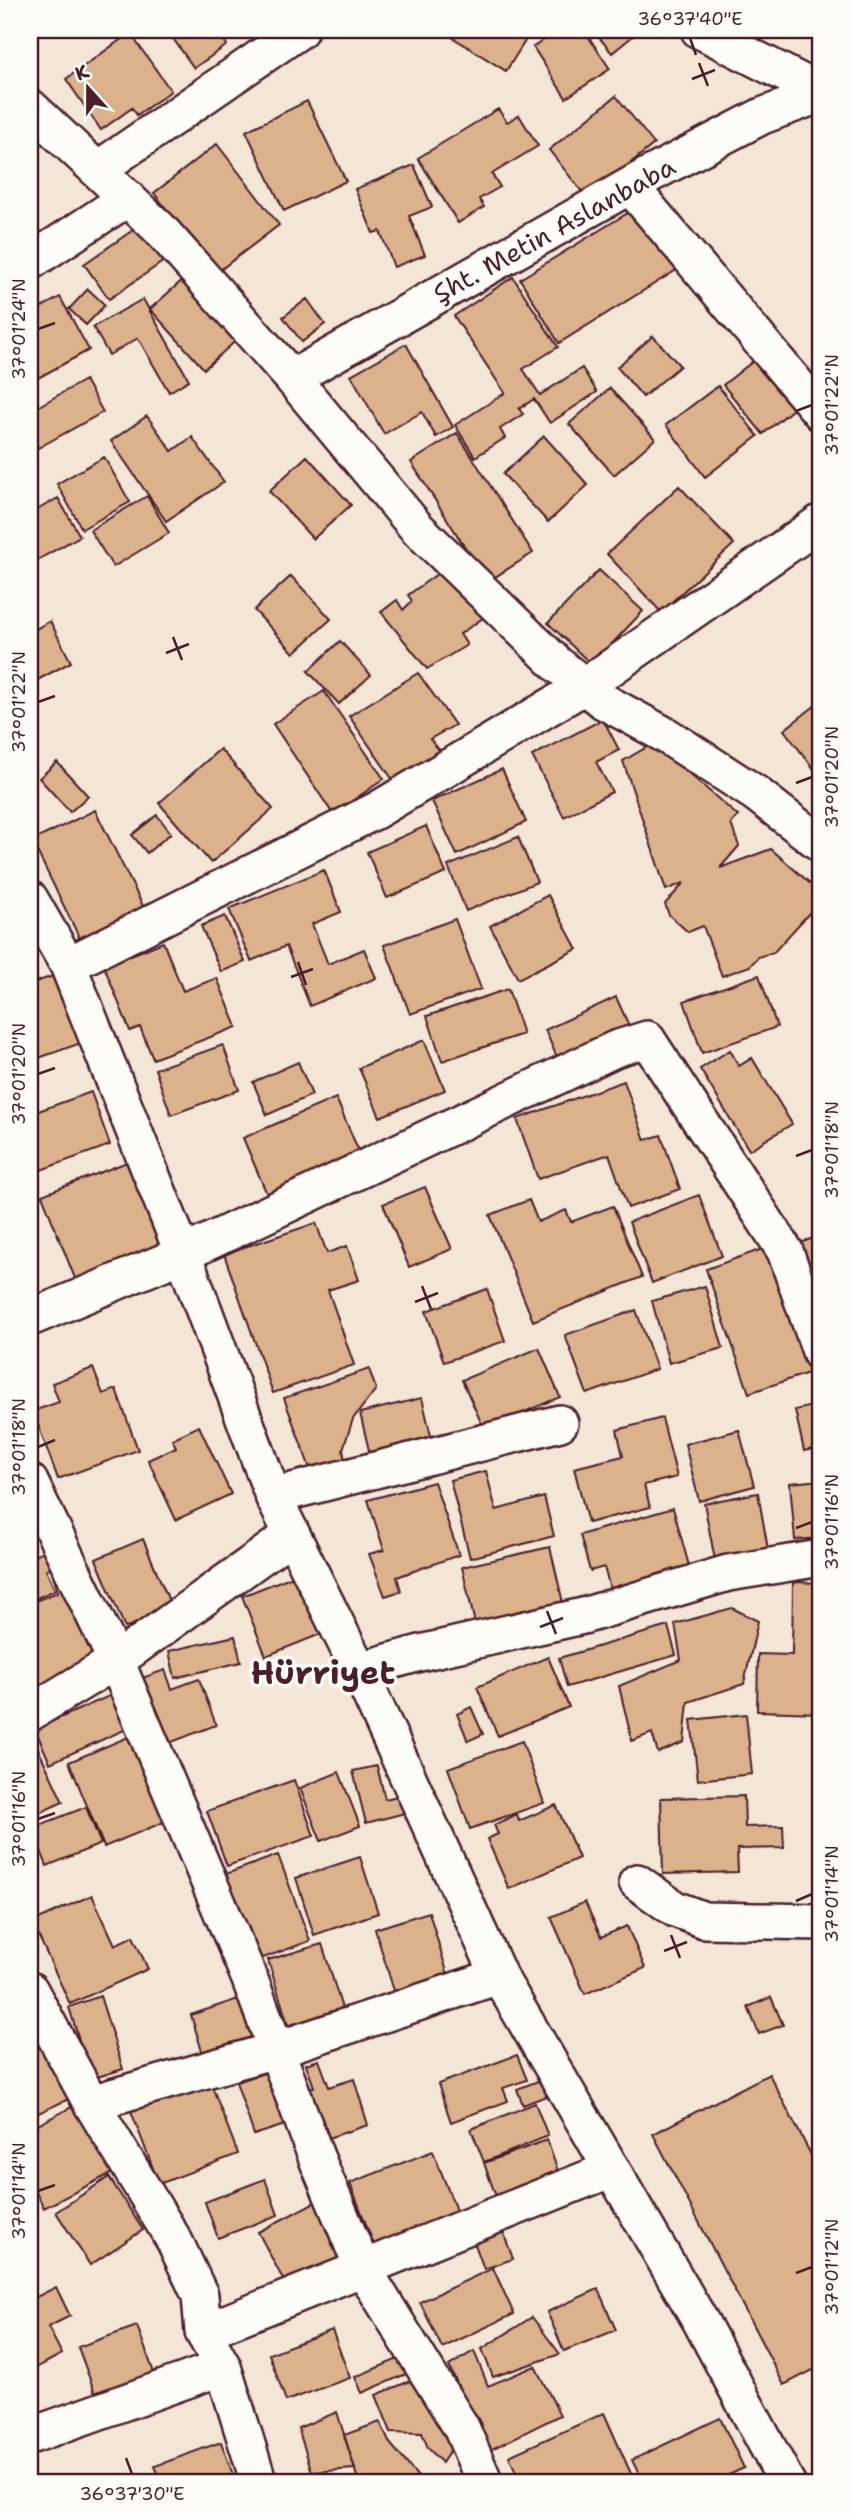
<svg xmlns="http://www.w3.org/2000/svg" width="851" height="2513" font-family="'Shantell Sans',sans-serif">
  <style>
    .building { fill: #dbb28c; stroke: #4a1f2b; stroke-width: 2 }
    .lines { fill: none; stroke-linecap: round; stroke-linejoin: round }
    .minor-casing { stroke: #4a1f2b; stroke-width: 40 }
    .minor { stroke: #fdfcf7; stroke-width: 35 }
    .ticks { fill: none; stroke: #4a1f2b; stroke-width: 2.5 }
    .labels { text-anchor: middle; stroke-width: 7; stroke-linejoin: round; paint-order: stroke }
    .street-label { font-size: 26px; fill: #4a1f2b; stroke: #fdfcf7 }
    .district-label { font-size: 33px; font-weight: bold; fill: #4a1f2b; stroke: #fdfcf7 }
    .neatline { fill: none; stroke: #4a1f2b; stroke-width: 2.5 }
    .ticks-label { font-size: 18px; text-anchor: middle; fill: #4a1f2b }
  </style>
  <rect width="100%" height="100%" fill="#f3e6d7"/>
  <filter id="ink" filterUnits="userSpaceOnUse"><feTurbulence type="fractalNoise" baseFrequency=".0143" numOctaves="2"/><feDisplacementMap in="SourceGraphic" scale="14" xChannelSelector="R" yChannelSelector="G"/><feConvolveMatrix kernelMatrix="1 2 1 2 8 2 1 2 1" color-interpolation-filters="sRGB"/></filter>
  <g filter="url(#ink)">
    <path class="building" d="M167,30H217L227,45L194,68Z
      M441,30H532L506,71Z
      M560,30H584L610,69L566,98L533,47Z
      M593,30H636L638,32L612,53Z
      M130,33L171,91L137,115L132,108L101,130L66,79Z
      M616,96L654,144L587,198L549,150Z
      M307,101L346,181L284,211L246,131Z
      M498,109L507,122L519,115L538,146L492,174L500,187L479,199L484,207L458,223L418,158Z
      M217,144L279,225L216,273L154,193Z
      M414,165L432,207L409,216L425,255L394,267L380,231L373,233L355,189Z
      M644,203L683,266L559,343L520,279Z
      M139,226L164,261L109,299L84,264Z
      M186,277L240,337L204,369L150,309Z
      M513,277L558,347L523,369L540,395L582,368L597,392L550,423L534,399L519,409L523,414L500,429L505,438L475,457L455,425L505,393L454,316Z
      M88,289L105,305L86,325L69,309Z
      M60,297L89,350L36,379L30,367V314Z
      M143,299L189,380L169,392L138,338L109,355L93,327Z
      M307,299L325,324L302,342L283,317Z
      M653,336L680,366L643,397L617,367Z
      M406,344L453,427L436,437L422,412L384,434L351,375Z
      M766,351L805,399L763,434L723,385Z
      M85,380L103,412L38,448L30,433V411Z
      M718,386L758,436L705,477L666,425Z
      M610,388L655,439L614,475L569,424Z
      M147,416L172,451L192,437L224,482L166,521L111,441Z
      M457,433L533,553L487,582L411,462Z
      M544,436L588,485L548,522L503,474Z
      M307,456L351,505L313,539L269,491Z
      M104,457L130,502L82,529L57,484Z
      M679,486L734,544L661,612L607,554Z
      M147,496L169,533L113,567L90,530Z
      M58,498L80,536L30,564V514Z
      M448,566L490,613L460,634L467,645L427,669L381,612L397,600L403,610L412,601L408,595Z
      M599,570L643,611L592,665L548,623Z
      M291,576L331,619L294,653L254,610Z
      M50,621L71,662L30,684V632Z
      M340,641L371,675L339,704L308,671Z
      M418,673L455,725L430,739L441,752L393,780L349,716Z
      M324,691L384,779L333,814L273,724Z
      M821,701V778L784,730Z
      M603,719L619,750L596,762L612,792L564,817L532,756Z
      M654,743L738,816L731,824L739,846L720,868L771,849L821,893V900L774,952L758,957L750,966L722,976L703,926L688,932L669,915L665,904L684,883L666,890L623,761Z
      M220,749L273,809L211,863L159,803Z
      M57,762L88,796L70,812L39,778Z
      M502,769L526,822L457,855L432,801Z
      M95,810L144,908L80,939L32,841Z
      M157,815L171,833L147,853L132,835Z
      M426,826L446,873L387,898L367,852Z
      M518,837L537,882L466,911L448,866Z
      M324,870L341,912L312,924L328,964L364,949L376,978L310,1006L286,946L251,961L229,909Z
      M548,895L577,949L518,979L490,926Z
      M225,916L245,962L221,972L201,926Z
      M455,919L481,989L410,1014L384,945Z
      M163,942L183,991L217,978L237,1027L153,1059L140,1027L130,1031L104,966Z
      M59,974L84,1042L30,1061V984Z
      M759,975L777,1027L702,1053L684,1001Z
      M508,989L523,1034L442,1061L427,1016Z
      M616,997L635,1039L563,1071L545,1030Z
      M424,1040L445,1090L380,1117L359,1068Z
      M223,1045L239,1090L171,1115L155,1069Z
      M730,1050L739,1066L752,1058L792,1124L749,1150L700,1069Z
      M298,1062L312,1095L267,1115L253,1082Z
      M624,1081L645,1140L661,1135L680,1189L628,1208L609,1154L538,1179L517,1119Z
      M91,1092L110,1145L41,1170L30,1139V1114Z
      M336,1098L365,1166L272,1206L243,1138Z
      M127,1162L163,1253L78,1286L42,1195Z
      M425,1187L452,1249L409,1267L383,1204Z
      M699,1195L722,1256L652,1283L629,1222Z
      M529,1200L538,1222L566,1210L571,1222L613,1206L642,1277L533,1321L490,1215Z
      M316,1223L327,1253L347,1246L359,1280L328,1290L354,1365L273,1393L224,1254Z
      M821,1235V1302L800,1243Z
      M771,1246L814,1371L749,1393L706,1269Z
      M705,1286L723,1348L669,1363L652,1301Z
      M487,1289L505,1341L444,1362L426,1311Z
      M636,1310L657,1369L587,1394L565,1335Z
      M539,1348L560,1397L484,1429L462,1380Z
      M93,1368L103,1394L116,1389L138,1450L58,1479L33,1411L59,1402L52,1383Z
      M369,1369L376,1389L353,1419L343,1449L346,1468L314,1479L284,1398Z
      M422,1398L435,1453L373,1467L360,1413Z
      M821,1404V1447L804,1451L795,1410Z
      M662,1418L677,1477L644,1485L650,1507L588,1523L574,1468L623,1456L617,1430Z
      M199,1426L231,1494L176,1520L148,1460L176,1447L172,1439Z
      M739,1430L754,1486L699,1501L685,1444Z
      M486,1471L496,1510L544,1497L554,1536L470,1558L450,1480Z
      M821,1480V1538L795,1540L790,1483Z
      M434,1482L459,1555L397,1577L401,1591L385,1596L369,1554L384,1550L368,1500Z
      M758,1493L769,1555L716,1565L704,1503Z
      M673,1508L691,1573L612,1596L604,1567L590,1571L580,1535Z
      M143,1539L172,1608L125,1628L96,1559Z
      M550,1547L564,1607L476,1628L462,1567Z
      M49,1548L57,1565L46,1570L55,1590L30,1601V1557Z
      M65,1568L100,1659L40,1689L30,1662V1603L58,1592L52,1572Z
      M303,1572L326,1632L266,1656L242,1596Z
      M793,1582L821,1583V1713L757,1711L758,1654L792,1655Z
      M732,1608L758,1621L744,1684L688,1702L684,1742L658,1753L652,1733L632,1741L619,1686L681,1660L675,1624Z
      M668,1626L676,1655L567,1687L559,1658Z
      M235,1636L241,1662L175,1678L169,1651Z
      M548,1657L569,1707L498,1736L477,1687Z
      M165,1670L172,1689L199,1679L216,1725L164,1745L139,1679Z
      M118,1692L133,1726L50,1763L35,1729Z
      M471,1707L483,1734L468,1741L457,1714Z
      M746,1714L752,1774L698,1780L691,1720Z
      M140,1732L176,1817L104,1847L69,1762Z
      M34,1740L63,1802L30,1817V1742Z
      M522,1741L544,1803L470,1829L448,1768Z
      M377,1766L385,1799L401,1795L405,1813L366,1823L353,1771Z
      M339,1772L360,1826L321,1841L300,1788Z
      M294,1780L314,1836L227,1866L207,1811Z
      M744,1796L745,1827L783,1826L784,1848L737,1849L738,1872L663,1874L661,1798Z
      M556,1805L579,1858L509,1889L487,1839L498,1834L494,1825L517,1814L519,1821Z
      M86,1807L101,1844L47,1866L32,1828Z
      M278,1855L310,1941L255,1961L223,1875Z
      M360,1857L378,1913L314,1935L296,1878Z
      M92,1895L115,1945L133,1936L148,1969L70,2004L32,1922Z
      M585,1902L601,1937L627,1926L645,1968L585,1994L551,1917Z
      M429,1912L448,1975L394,1991L375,1929Z
      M322,1944L345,2018L291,2034L268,1960Z
      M100,1996L123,2069L91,2079L69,2007Z
      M771,1997L783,2025L759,2034L748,2007Z
      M241,1998L256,2045L205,2061L191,2015Z
      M47,2037L73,2097L30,2117V2045Z
      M517,2055L527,2080L503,2088L508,2101L451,2122L438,2084Z
      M319,2060L329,2087L354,2079L368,2125L325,2139L308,2088L314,2087L306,2064Z
      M277,2069L294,2122L254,2135L236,2082Z
      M769,2074L821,2174V2366L784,2385L653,2134Z
      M543,2079L549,2095L523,2105L517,2089Z
      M210,2081L238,2154L159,2184L131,2111Z
      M79,2103L114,2172L44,2208L30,2180V2129Z
      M535,2103L548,2136L484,2162L471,2129Z
      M547,2140L562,2183L499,2205L484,2163Z
      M433,2151L459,2218L376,2250L350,2183Z
      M109,2177L143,2230L90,2265L56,2212Z
      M265,2179L278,2215L218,2238L205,2202Z
      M315,2202L346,2258L288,2289L258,2232Z
      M501,2226L513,2259L484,2269L472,2236Z
      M493,2268L514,2314L442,2348L420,2302Z
      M56,2287L70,2316L48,2327L62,2354L30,2371V2300Z
      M598,2289L616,2330L564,2351L547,2312Z
      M532,2317L560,2354L493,2377L482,2349Z
      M137,2326L154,2373L95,2393L78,2347Z
      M332,2330L350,2378L286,2401L269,2354Z
      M474,2351L488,2386L535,2366L560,2415L488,2451L449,2366Z
      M405,2356L411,2372L362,2393L355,2377Z
      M410,2381L455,2443L442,2463L428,2448L422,2433L391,2432L376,2395Z
      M337,2412L355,2469L312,2472L298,2428Z
      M604,2413L632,2476L614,2483H521L509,2456Z
      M720,2418L744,2468L712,2483H643L632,2460Z
      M380,2422L389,2442L423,2483H359L344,2435Z
      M221,2442L236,2483H156L161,2481L155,2466Z"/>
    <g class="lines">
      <defs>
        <path id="minor" d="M699,30L821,92
          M30,107L159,228L292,378L417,528L557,664L603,701L667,736L755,793L821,844
          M97,170L300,30
          M630,186L821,413
          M30,262L128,198
          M292,378L647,176L762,116L821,94
          M30,899L68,965L183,1254L273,1496L359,1670L499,1976L701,2322L787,2483
          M68,965L377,810L583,687L821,522
          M30,1318L183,1254L615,1049L647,1039L785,1251L821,1354
          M30,1482L116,1661L249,1977L317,2159L362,2267L461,2427L485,2483
          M273,1496L560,1423
          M359,1670L420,1653L583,1616L728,1573L821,1558
          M30,1713L116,1661L290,1536
          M637,1882L675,1909L704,1920L821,1922
          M30,1990L91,2103L175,2242L200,2295L203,2332L223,2367L259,2483
          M91,2103L275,2050L499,1976
          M203,2332L612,2169
          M30,2436L223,2367"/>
      </defs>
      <use href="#minor" class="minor-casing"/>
      <use href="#minor" class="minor"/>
    </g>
  </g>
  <path class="ticks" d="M690,38L696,55M699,63L708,86M692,79L715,70M38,329L55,323M796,411L812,405M173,637L182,660M166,653L189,644M38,702L55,696M796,783L812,777M298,962L306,985M291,977L313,969M38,1074L55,1068M796,1156L812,1150M422,1286L431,1309M415,1302L438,1293M38,1447L55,1440M796,1528L812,1522M547,1611L556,1634M540,1627L563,1618M38,1819L55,1813M796,1901L812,1894M671,1935L680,1958M664,1951L687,1942M38,2191L55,2185M796,2273L812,2267M126,2458L132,2474"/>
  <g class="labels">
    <g class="street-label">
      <text transform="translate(554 230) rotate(-29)" y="9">Şht. Metin Aslanbaba</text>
    </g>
    <g class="district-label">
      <text x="323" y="1684">Hürriyet</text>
    </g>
  </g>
  <rect width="851" height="2513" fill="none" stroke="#fdfcf7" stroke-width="77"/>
  <g transform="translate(88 88) rotate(339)" stroke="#fdfcf7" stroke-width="5" paint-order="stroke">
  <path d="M0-5L12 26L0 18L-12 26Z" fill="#4a1f2b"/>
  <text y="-10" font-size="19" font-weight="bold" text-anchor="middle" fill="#4a1f2b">K</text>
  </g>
  <rect x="38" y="38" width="774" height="2436" class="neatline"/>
  <g class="ticks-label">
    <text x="690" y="25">36°37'40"E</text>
    <text transform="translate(19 329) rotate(-90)" y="6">37°01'24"N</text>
    <text transform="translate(832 405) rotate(-90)" y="6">37°01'22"N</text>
    <text transform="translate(19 702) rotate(-90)" y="6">37°01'22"N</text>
    <text transform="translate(832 777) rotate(-90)" y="6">37°01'20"N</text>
    <text transform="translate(19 1074) rotate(-90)" y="6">37°01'20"N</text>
    <text transform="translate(832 1150) rotate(-90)" y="6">37°01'18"N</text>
    <text transform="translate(19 1447) rotate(-90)" y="6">37°01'18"N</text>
    <text transform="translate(832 1522) rotate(-90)" y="6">37°01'16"N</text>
    <text transform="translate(19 1819) rotate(-90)" y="6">37°01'16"N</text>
    <text transform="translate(832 1894) rotate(-90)" y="6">37°01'14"N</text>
    <text transform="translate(19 2191) rotate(-90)" y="6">37°01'14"N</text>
    <text transform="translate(832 2267) rotate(-90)" y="6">37°01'12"N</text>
    <text x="132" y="2500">36°37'30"E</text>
  </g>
</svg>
